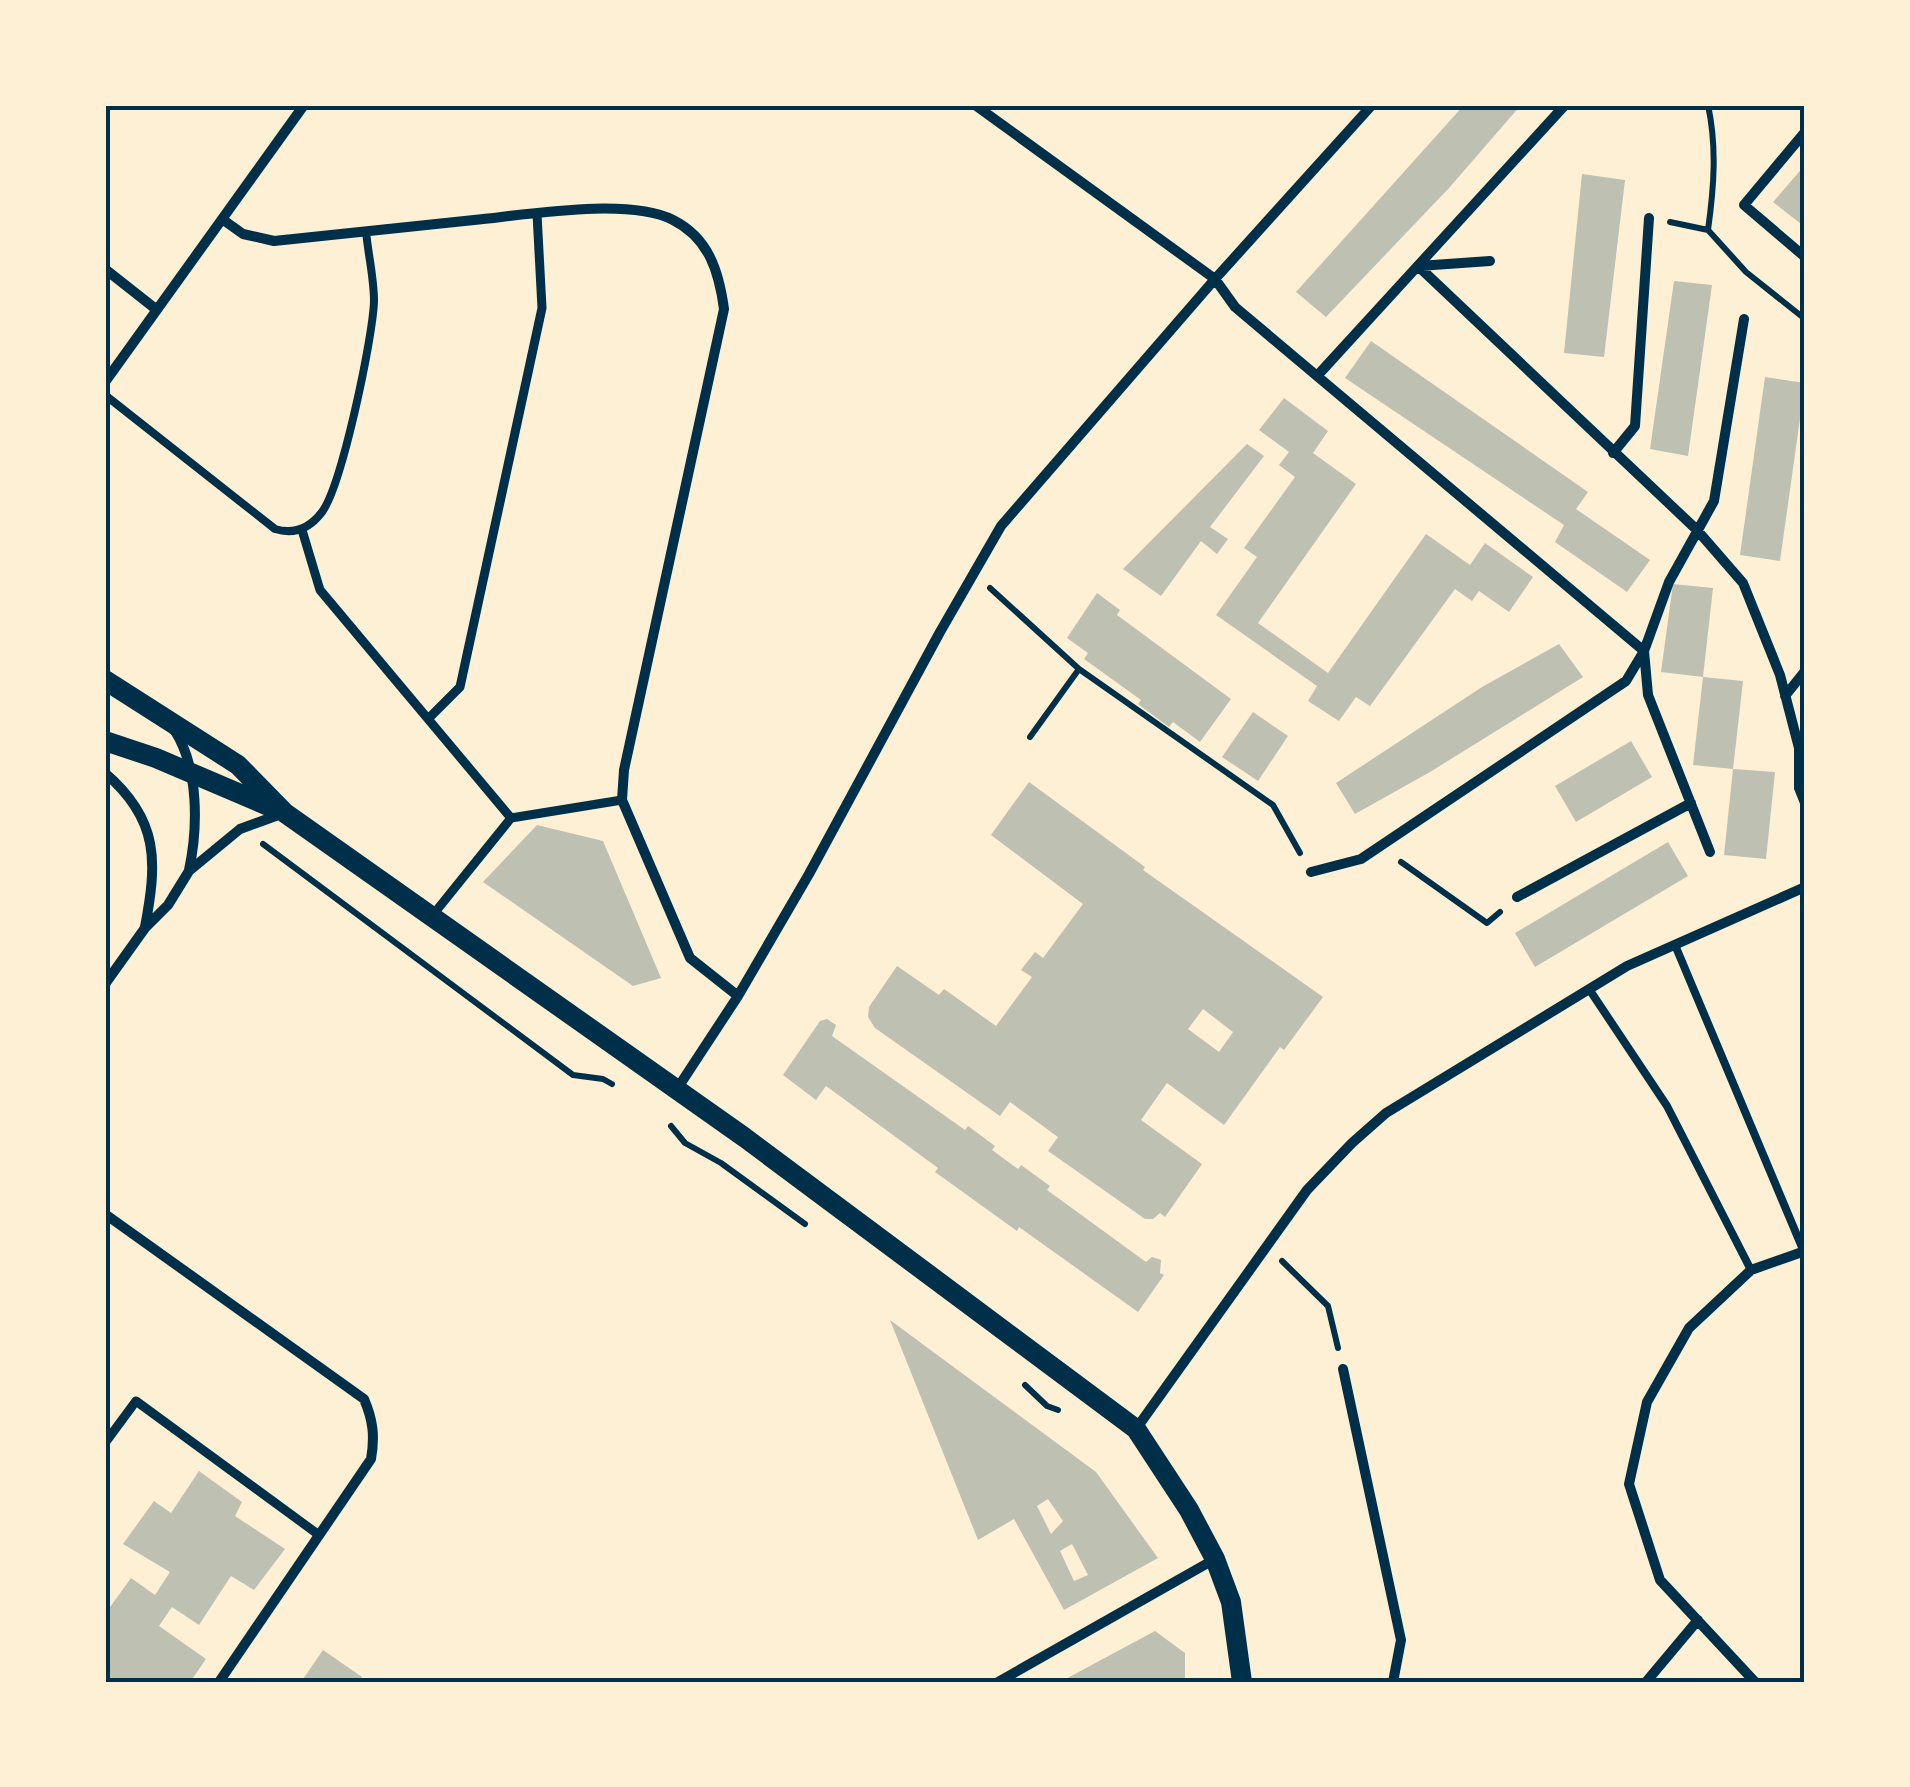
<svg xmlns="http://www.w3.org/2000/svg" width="1910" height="1787" font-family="'Alegreya Sans',sans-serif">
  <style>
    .building { fill: #bec0b2; fill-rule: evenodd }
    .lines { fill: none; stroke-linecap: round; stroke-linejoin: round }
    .path { stroke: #003049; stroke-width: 6 }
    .service { stroke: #003049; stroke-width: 8 }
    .pedestrian { stroke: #003049; stroke-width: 9 }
    .minor { stroke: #003049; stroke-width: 10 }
    .secondary { stroke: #003049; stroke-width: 20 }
    .neatline { fill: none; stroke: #003049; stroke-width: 4 }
  </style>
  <rect width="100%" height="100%" fill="#fdf0d5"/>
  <path class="building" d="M1464,105H1521L1449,188L1326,317L1296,292Z
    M1805,165V227L1773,202Z
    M1582,174L1625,180L1604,357L1564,353Z
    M1674,281L1712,285L1688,456L1650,449Z
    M1371,341L1588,492L1576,509L1650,560L1627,592L1555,542L1564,525L1345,378Z
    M1765,377L1805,383L1780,561L1740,555Z
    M1284,398L1328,431L1313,453L1356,484L1258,623L1328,673L1426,534L1470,565L1485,543L1533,577L1509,612L1479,591L1472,601L1455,589L1370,706L1356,697L1339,721L1308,701L1317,686L1216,615L1257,557L1244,548L1295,477L1279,465L1289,452L1259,430Z
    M1247,444L1264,456L1210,527L1228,539L1217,554L1201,541L1161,596L1123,569Z
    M1673,584L1713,588L1703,677L1661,672Z
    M1097,593L1120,610L1117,615L1231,699L1200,742L1173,722L1169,727L1138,704L1141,700L1084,659L1088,653L1067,638Z
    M1559,644L1583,677L1430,772L1355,814L1336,783L1482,687Z
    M1703,677L1743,681L1733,769L1693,765Z
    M1253,712L1288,736L1258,781L1222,757Z
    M1631,741L1652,777L1576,822L1555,786Z
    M1733,769L1775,772L1766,859L1724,855Z
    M1029,782L1145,867L1143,870L1323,997L1284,1050L1280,1047L1224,1125L1167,1083L1141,1120L1202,1164L1165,1217L1160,1213L1153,1219H1145L1048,1151L1058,1137L1010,1102L1000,1116L875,1028L868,1017L869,1007L897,966L939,995L944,989L996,1026L1032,977L1021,970L1035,952L1043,958L1083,904L991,835ZM1203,1009L1233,1032L1219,1052L1188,1029Z
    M537,825L603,841L661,978L633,986L483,882Z
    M1668,842L1688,876L1535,967L1515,933Z
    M827,1019L836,1025L832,1036L965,1130L968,1126L995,1146L992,1150L1018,1169L1021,1165L1050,1186L1047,1190L1146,1262L1152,1257L1161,1260L1160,1273L1164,1275L1138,1312L1019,1227L1017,1231L935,1172L938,1168L826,1086L816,1100L783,1075L820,1021Z
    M890,1320L1096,1472L1158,1558L1064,1610L1014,1519L978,1540ZM1048,1499L1063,1521L1051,1534L1037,1506ZM1072,1544L1088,1575L1074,1581L1060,1551Z
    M199,1471L242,1502L235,1516L285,1549L254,1590L231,1576L199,1625L172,1607L159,1626L206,1659L190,1682H105V1614L131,1578L155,1595L170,1572L123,1544L154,1501L171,1513Z
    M1155,1631L1185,1653V1682H1060Z
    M323,1650L362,1677L359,1682H301Z"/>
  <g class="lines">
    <path class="path" d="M1708,105C1717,147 1714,187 1708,230L1746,272L1805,319
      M1670,222L1708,230
      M990,588L1079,669L1273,805L1300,853
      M1030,737L1079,669
      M263,844L573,1075L603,1079L612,1084
      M1401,862L1487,923L1500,912
      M671,1126L685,1143L721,1163L805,1224
      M1282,1261L1328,1306L1338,1348
      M1025,1385L1047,1406L1058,1410"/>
    <path class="service" d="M105,395L275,529C295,535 310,528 322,512C342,485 373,337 374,301C374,278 368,254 366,231
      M1675,945L1804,1252
      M1589,989L1667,1106L1751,1270"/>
    <path class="pedestrian" d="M302,530L320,590L511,818L622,800
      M428,719L460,687L542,308L537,214
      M432,916L511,818
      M105,1443L136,1401L319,1535"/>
    <path class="minor" d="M975,105L1215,279L1235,307L1644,651L1648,695L1710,852
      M1805,132L1744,205L1805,257
      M222,219L243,234L274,241C341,234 407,227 474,220C525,215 628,197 673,220C709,238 719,272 724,309L624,770L622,800L690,958L738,996
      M1418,266L1697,530L1743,583L1780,675L1799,748V788L1805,803
      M1419,266L1490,261
      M105,269L157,310
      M1317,376L1565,105
      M105,382L304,105
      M1613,453L1635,426L1649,218
      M1785,696L1805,671
      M175,731C199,769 198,828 189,870
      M105,773C160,820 157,863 145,927
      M1311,872L1361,859L1626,681L1644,651L1669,582L1714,501L1744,319
      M1517,897L1691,803
      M105,984L145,928L168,905L189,871L240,829L284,813
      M677,1089L738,996L809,874L940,632L1001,526L1215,279L1372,105
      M105,1214L364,1399C373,1420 375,1436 371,1459L219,1682
      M1343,1369L1401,1640L1393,1682
      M1136,1429L1307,1190L1352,1143L1386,1113L1627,966L1805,887
      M998,1682L1215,1559
      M1646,1682L1698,1620
      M1755,1682L1660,1580L1629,1484L1647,1402L1689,1328L1751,1270L1805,1251"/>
    <path class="secondary" d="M105,680L238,765L285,813L744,1137L1136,1429L1189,1510L1215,1559L1231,1602L1242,1682
      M105,741L156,758L278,810"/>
  </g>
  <rect width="1910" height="1787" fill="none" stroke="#fdf0d5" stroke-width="215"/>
  <rect x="108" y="108" width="1694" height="1572" class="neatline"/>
</svg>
